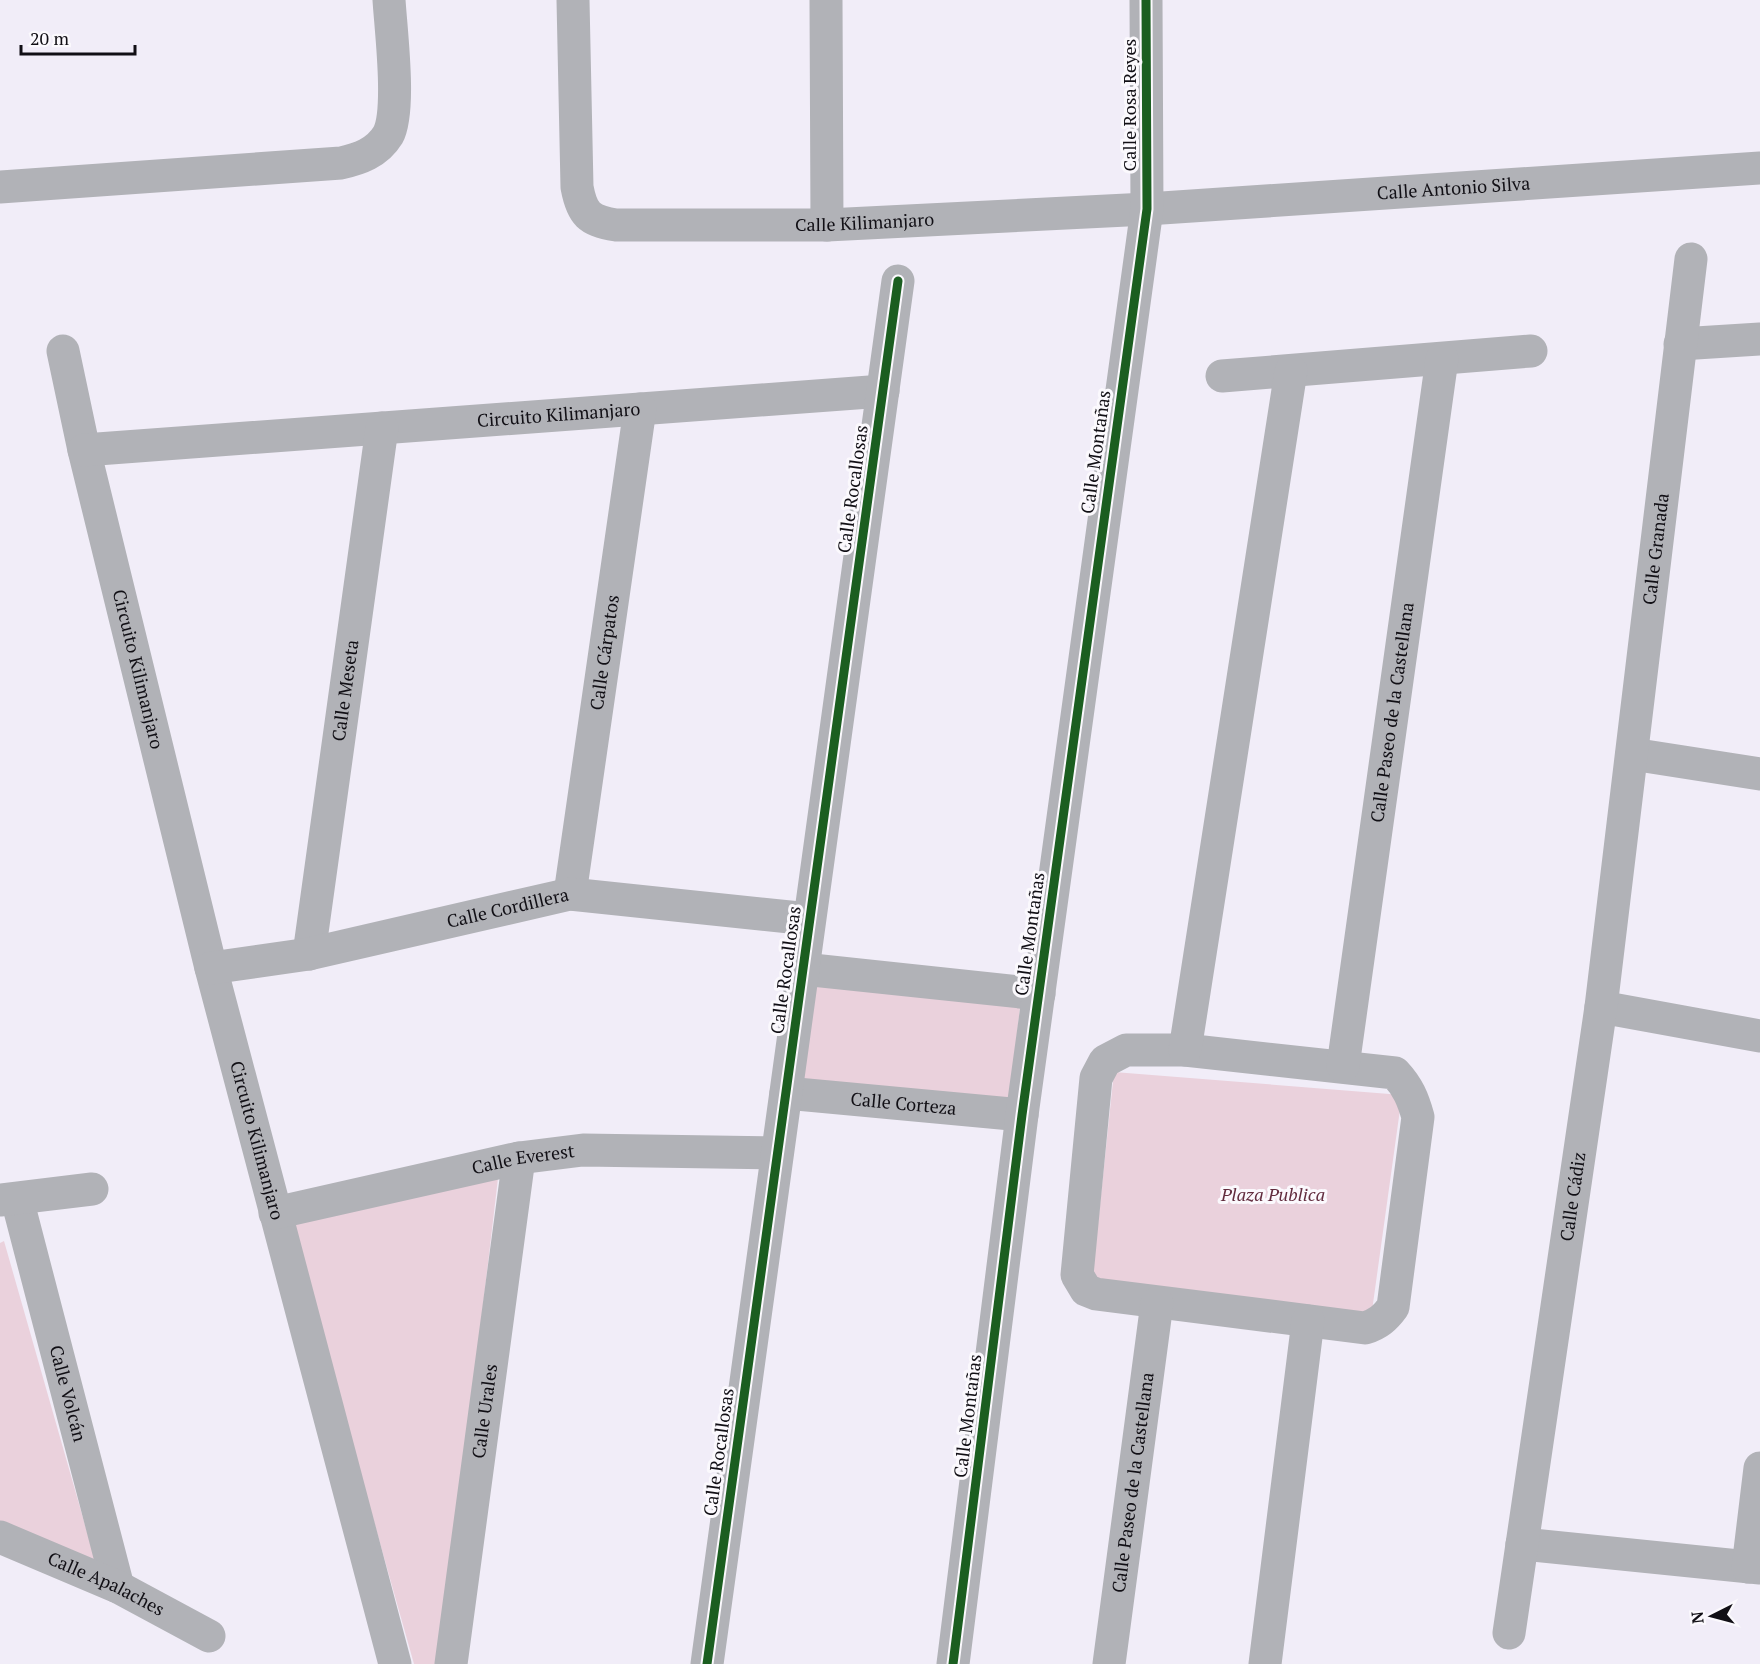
<svg xmlns="http://www.w3.org/2000/svg" width="1760" height="1664" font-family="'PT Serif',serif">
  <style>
    .green { fill: #ead1dc }
    .lines { fill: none; stroke-linecap: round; stroke-linejoin: round }
    .minor { stroke: #b1b2b7; stroke-width: 33 }
    .cycleway-casing { stroke: #fbf9fd; stroke-width: 13 }
    .cycleway { stroke: #1b5e20; stroke-width: 9 }
    .labels { text-anchor: middle; stroke-width: 6; stroke-linejoin: round; paint-order: stroke }
    .street-label { font-size: 18px; fill: #110f15; stroke: #fbf9fd }
    .park-label { font-size: 18px; font-style: italic; fill: #622c3e; stroke: #fbf9fd }
  </style>
  <rect width="100%" height="100%" fill="#f1edf8"/>
  <path class="green" d="M815,981L1020,1008L1009,1103L797,1084Z
    M1114,1072L1402,1095L1371,1318L1092,1280Z
    M498,1178L441,1664H414L290,1223Z
    M4,1241L97,1567L0,1522V1243Z"/>
  <g class="lines">
    <g class="minor">
      <path id="s1" d="M573,0L577,187C582,214 589,221 616,225H827L1147,209L1760,168"/>
      <path d="M826,0L827,225"/>
      <path d="M0,187L341,163C359,159 377,153 388,135C401,111 391,31 389,0"/>
      <path d="M1680,344L1760,339"/>
      <path id="s2" d="M63,351L84,450L211,968L395,1664"/>
      <path d="M1222,376L1531,351"/>
      <path id="s3" d="M84,450L883,391"/>
      <path d="M1632,754L1760,774"/>
      <path id="s4" d="M570,894L640,409"/>
      <path id="s5" d="M309,954L382,428"/>
      <path id="s6" d="M211,968L309,954L570,894L809,919"/>
      <path d="M803,969L1039,994"/>
      <path d="M1601,1007L1760,1036"/>
      <path d="M1126,1050H1185L1395,1073C1408,1087 1413,1099 1418,1117L1393,1307C1385,1318 1378,1324 1365,1328L1096,1294L1086,1290L1077,1275L1096,1078L1105,1061Z"/>
      <path d="M1185,1050L1291,371"/>
      <path id="s7" d="M1343,1066L1442,359"/>
      <path id="s8" d="M786,1093L1022,1115"/>
      <path id="s9" d="M17,1199L118,1587"/>
      <path d="M0,1200L92,1189"/>
      <path id="s10" d="M275,1213L519,1158L583,1150L777,1153"/>
      <path id="s11" d="M0,1537L118,1587L209,1636"/>
      <path d="M1522,1544L1760,1568"/>
      <path d="M1748,1567L1760,1468"/>
      <path id="s12" d="M1509,1633L1601,1007L1691,259"/>
      <path id="s13" d="M451,1664L519,1158"/>
      <path d="M707,1664L898,281"/>
      <path d="M953,1664L1022,1115L1147,209L1146,0"/>
      <path id="s14" d="M1109,1664L1157,1303"/>
      <path d="M1265,1664L1308,1321"/>
    </g>
    <defs>
      <path id="cycleway" d="M707,1664L898,281
        M953,1664L1022,1115L1147,209L1146,0"/>
    </defs>
    <use href="#cycleway" class="cycleway-casing"/>
    <use href="#cycleway" class="cycleway"/>
  </g>
  <g class="labels">
    <g class="street-label">
      <text transform="translate(1130 105) rotate(-90)" y="6">Calle Rosa Reyes</text>
      <text dy="6" stroke="none"><textPath href="#s1" startOffset="1086">Calle Antonio Silva</textPath></text>
      <text dy="6" stroke="none"><textPath href="#s1" startOffset="496">Calle Kilimanjaro</textPath></text>
      <text dy="6" stroke="none"><textPath href="#s3" startOffset="476">Circuito Kilimanjaro</textPath></text>
      <text transform="translate(1096 452) rotate(-82)" y="6">Calle Montañas</text>
      <text transform="translate(853 489) rotate(-82)" y="6">Calle Rocallosas</text>
      <text dy="6" stroke="none"><textPath href="#s12" startOffset="1094">Calle Granada</textPath></text>
      <text dy="6" stroke="none"><textPath href="#s4" startOffset="244">Calle Cárpatos</textPath></text>
      <text dy="6" stroke="none"><textPath href="#s2" startOffset="327">Circuito Kilimanjaro</textPath></text>
      <text dy="6" stroke="none"><textPath href="#s5" startOffset="266">Calle Meseta</textPath></text>
      <text dy="6" stroke="none"><textPath href="#s7" startOffset="357">Calle Paseo de la Castellana</textPath></text>
      <text dy="6" stroke="none"><textPath href="#s6" startOffset="303">Calle Cordillera</textPath></text>
      <text transform="translate(1030 934) rotate(-82)" y="6">Calle Montañas</text>
      <text transform="translate(786 970) rotate(-82)" y="6">Calle Rocallosas</text>
      <text dy="6" stroke="none"><textPath href="#s8" startOffset="118">Calle Corteza</textPath></text>
      <text dy="6" stroke="none"><textPath href="#s2" startOffset="813">Circuito Kilimanjaro</textPath></text>
      <text dy="6" stroke="none"><textPath href="#s10" startOffset="254">Calle Everest</textPath></text>
      <text dy="6" stroke="none"><textPath href="#s12" startOffset="441">Calle Cádiz</textPath></text>
      <text dy="6" stroke="none"><textPath href="#s9" startOffset="201">Calle Volcán</textPath></text>
      <text dy="6" stroke="none"><textPath href="#s13" startOffset="255">Calle Urales</textPath></text>
      <text transform="translate(968 1416) rotate(-83)" y="6">Calle Montañas</text>
      <text transform="translate(719 1452) rotate(-82)" y="6">Calle Rocallosas</text>
      <text dy="6" stroke="none"><textPath href="#s14" startOffset="183">Calle Paseo de la Castellana</textPath></text>
      <text dy="6" stroke="none"><textPath href="#s11" startOffset="116">Calle Apalaches</textPath></text>
    </g>
    <g class="park-label">
      <text x="1273" y="1201">Plaza Publica</text>
    </g>
  </g>
  <g transform="translate(1712 1616) rotate(264)" stroke="#fbf9fd" stroke-width="4.5" paint-order="stroke">
  <path d="M0-4.5L10 22L0 15L-10 22Z" fill="#110f15"/>
  <text y="-9" font-size="16" font-weight="bold" text-anchor="middle" fill="#110f15">N</text>
  </g>
  <path d="M21 45v9h114v-9" fill="none" stroke="#110f15" stroke-width="3"/>
  <text x="30" y="45" font-size="18" fill="#110f15" stroke="#fbf9fd" stroke-width="4.5" paint-order="stroke">20 m</text>
</svg>
